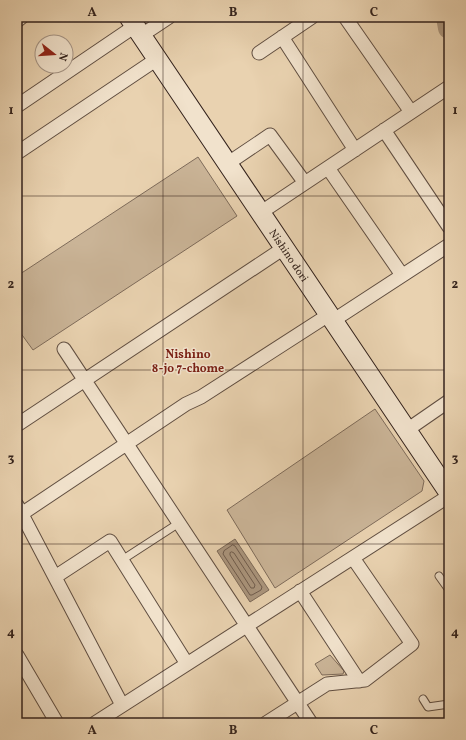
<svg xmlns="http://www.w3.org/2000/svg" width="466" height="740" font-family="Vollkorn,serif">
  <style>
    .green { fill: #cab497; stroke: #7e6b5a }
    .water { fill: #ab967e; stroke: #7b6857 }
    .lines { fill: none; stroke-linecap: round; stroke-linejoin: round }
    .shore { stroke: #6f5c4d; stroke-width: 1 }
    .river { stroke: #ab967e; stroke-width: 22 }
    .lane-casing { stroke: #604e41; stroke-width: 9 }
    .street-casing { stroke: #604e41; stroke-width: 15 }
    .secondary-casing { stroke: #33221c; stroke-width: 21 }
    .lane { stroke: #f1e2cc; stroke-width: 7 }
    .street { stroke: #f1e2cc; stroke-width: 13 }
    .secondary { stroke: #f1e2cc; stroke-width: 19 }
    .grid { fill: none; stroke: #33221c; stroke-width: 1; stroke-opacity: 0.55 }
    .labels { text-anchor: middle; stroke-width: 3; stroke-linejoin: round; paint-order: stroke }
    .street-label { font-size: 11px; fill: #33221c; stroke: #f1e2cc }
    .neighbourhood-label { font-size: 12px; font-weight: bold; fill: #7a1f14; stroke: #f1e2cc }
    .neatline { fill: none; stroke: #33221c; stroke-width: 1.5 }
    .grid-label { font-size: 13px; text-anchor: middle; font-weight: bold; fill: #33221c }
  </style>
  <rect width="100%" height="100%" fill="#e9d2b0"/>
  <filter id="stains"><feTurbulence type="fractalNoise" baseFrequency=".005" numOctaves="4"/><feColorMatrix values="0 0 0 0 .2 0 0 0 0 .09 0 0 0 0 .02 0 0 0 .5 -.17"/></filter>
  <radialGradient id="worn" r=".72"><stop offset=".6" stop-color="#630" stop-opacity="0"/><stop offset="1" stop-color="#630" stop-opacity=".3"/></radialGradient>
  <path class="green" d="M198,157L237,216L33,350L17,328V276Z
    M375,409L424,481L422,491L275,588L227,510Z
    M330,655L344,671L343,674L322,675L315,664Z"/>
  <path class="water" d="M235,539L269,590L250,602L217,551Z"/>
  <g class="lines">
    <path class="shore" d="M233,545L235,546L262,587L261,590L252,595H250L223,554L224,551Z
      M232,552L234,553L255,585L254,588H251L230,555V553Z"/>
    <path class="river" d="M447,17L449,28"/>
    <defs>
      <path id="lane" d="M122,560L179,523
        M439,576L449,590
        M423,699L428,707L449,704"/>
      <path id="street" d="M345,17L411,112
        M17,21L22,17
        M142,35L169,17
        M282,37L355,150
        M259,53L312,17
        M17,106L135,26
        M384,130L449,227
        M17,153L157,59
        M227,164L270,135L305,183
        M328,168L402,275
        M260,213L449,87
        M334,320L449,245
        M64,349L311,723
        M17,425L284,248
        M407,430L449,401
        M17,505L122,705
        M17,517L186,404L201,397L330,314
        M55,577L110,541L187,664
        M300,591L359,681
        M17,655L57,723
        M95,723L449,496
        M266,723L327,684L365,680L412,644L353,558"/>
      <g id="secondary">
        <path id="s1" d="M129,17C235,176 343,334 449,493"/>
      </g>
    </defs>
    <use href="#lane" class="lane-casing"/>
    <use href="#street" class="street-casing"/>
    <use href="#secondary" class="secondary-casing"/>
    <use href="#lane" class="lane"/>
    <use href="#street" class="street"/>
    <use href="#secondary" class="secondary"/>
  </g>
  <path class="grid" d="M163,17V723M303,17V723M17,196H449M17,370H449M17,544H449"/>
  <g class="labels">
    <g class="street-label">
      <text dy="4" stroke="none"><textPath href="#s1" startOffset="287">Nishino dori</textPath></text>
    </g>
    <g class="neighbourhood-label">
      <text x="188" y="358">Nishino<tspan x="188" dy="14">8-jo 7-chome</tspan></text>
    </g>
  </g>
  <rect width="466" height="740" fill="none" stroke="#e9d2b0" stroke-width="44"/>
  <g transform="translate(54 54) rotate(107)"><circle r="19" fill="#f1e2cc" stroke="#a59586"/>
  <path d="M0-3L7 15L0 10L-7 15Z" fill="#8f2418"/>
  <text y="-6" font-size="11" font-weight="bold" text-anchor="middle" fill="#33221c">N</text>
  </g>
  <rect x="22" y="22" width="422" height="696" class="neatline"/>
  <g class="grid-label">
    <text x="92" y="16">A</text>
    <text x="233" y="16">B</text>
    <text x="374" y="16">C</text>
    <text x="11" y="114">1</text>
    <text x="455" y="114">1</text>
    <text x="11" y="288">2</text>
    <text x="455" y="288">2</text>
    <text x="11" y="462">3</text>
    <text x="455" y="462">3</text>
    <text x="11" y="636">4</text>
    <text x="455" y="636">4</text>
    <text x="92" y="734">A</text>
    <text x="233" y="734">B</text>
    <text x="374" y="734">C</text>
  </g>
  <rect width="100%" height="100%" filter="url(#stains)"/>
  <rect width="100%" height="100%" fill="url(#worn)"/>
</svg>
